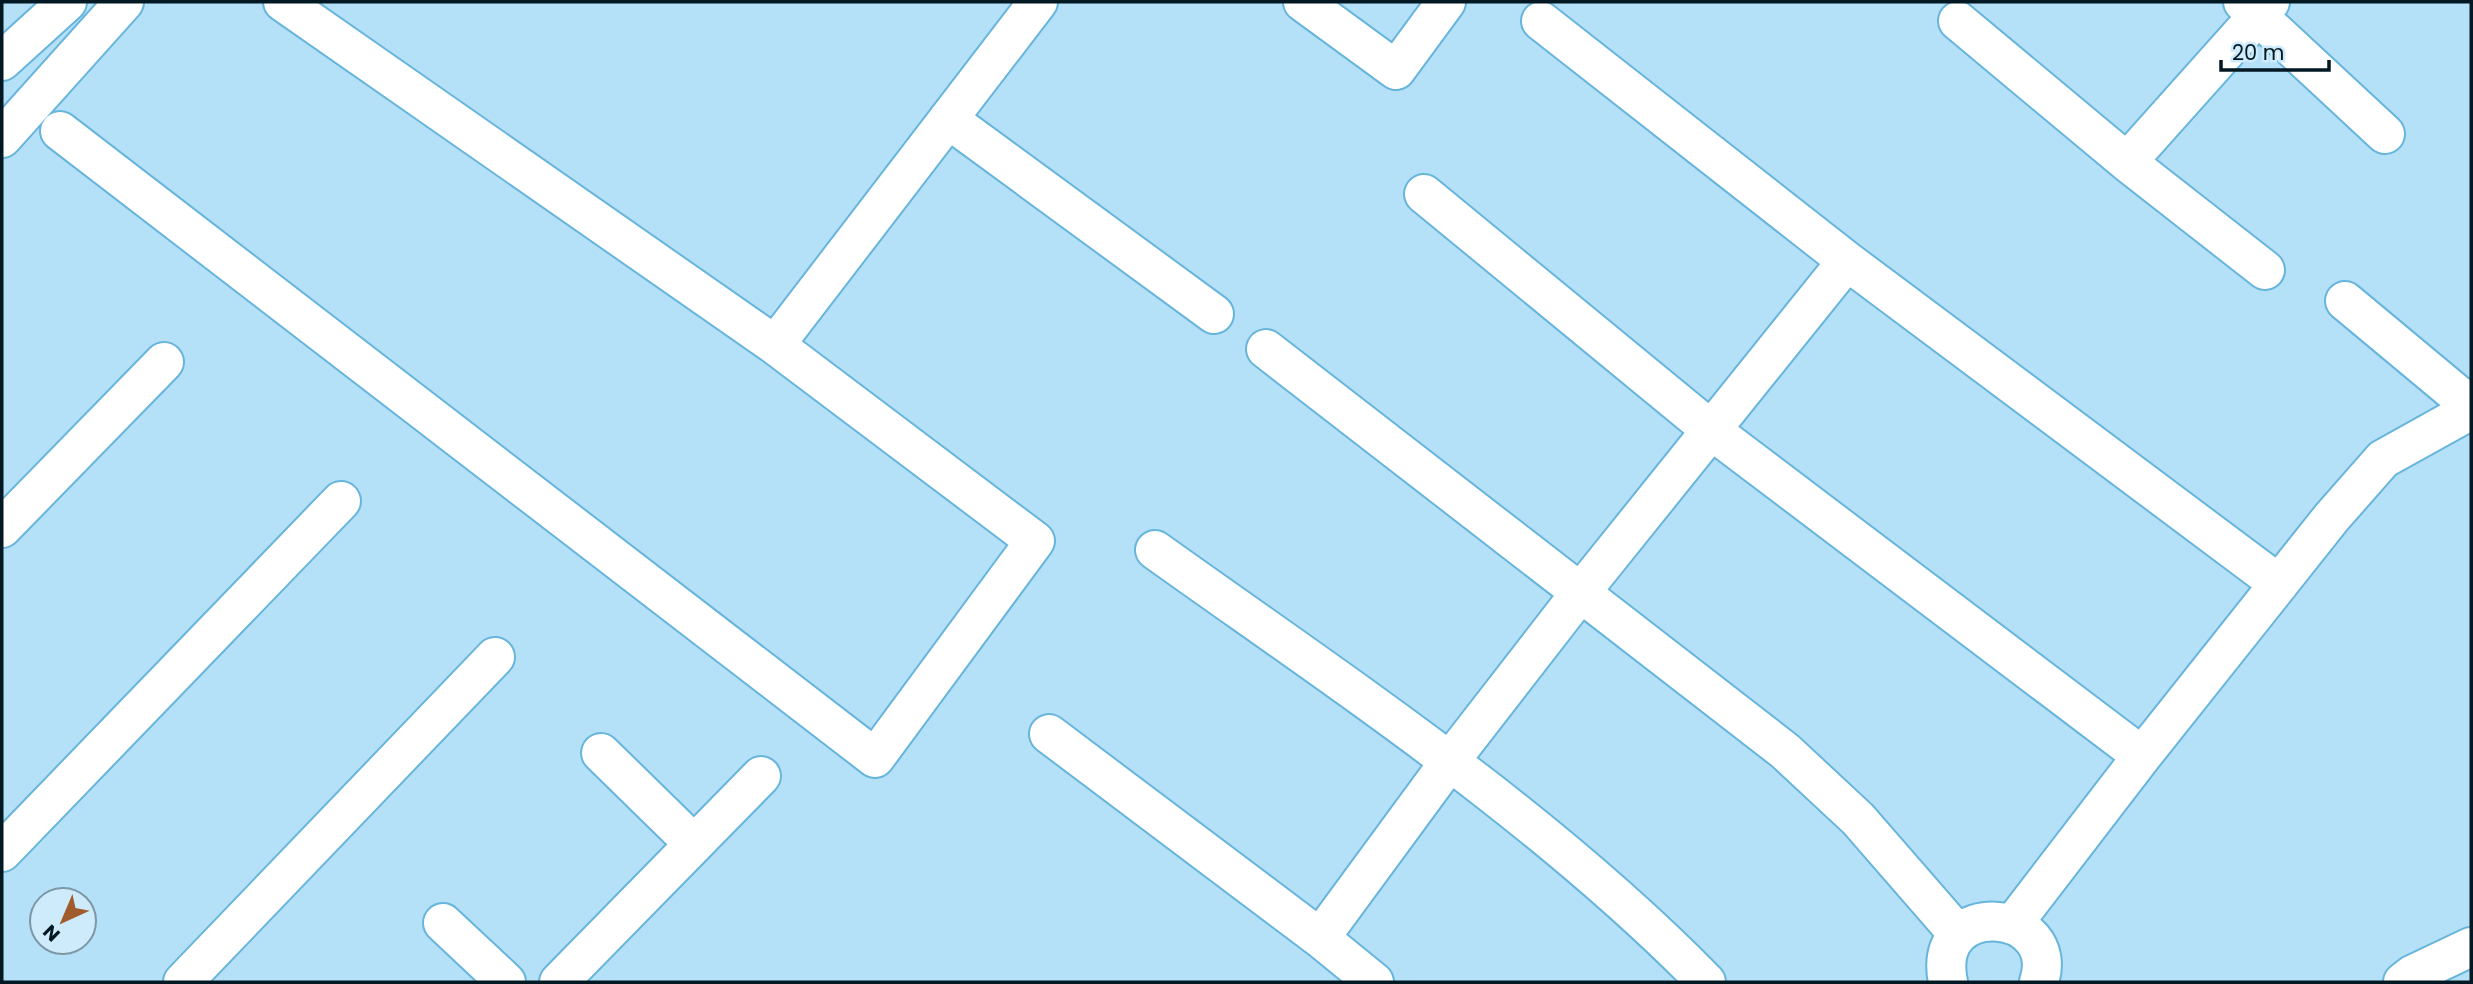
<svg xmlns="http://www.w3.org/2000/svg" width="2473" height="984" font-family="Poppins,sans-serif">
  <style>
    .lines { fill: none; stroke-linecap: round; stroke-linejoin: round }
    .street-casing { stroke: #68b5dc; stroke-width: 42 }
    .secondary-casing { stroke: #68b5dc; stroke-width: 42 }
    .street { stroke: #fff; stroke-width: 38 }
    .secondary { stroke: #fff; stroke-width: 38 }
  </style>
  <rect width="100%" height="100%" fill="#b4e0f8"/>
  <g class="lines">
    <defs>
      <path id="street" d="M1303,2L1396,70L1446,2
        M2243,2L2385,134
        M1541,21L1847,261L2279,584
        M1958,21L2127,162L2265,270
        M2,61L67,2
        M948,119L1214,314
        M60,131L875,758L1035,541L775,345L283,2
        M2,138L124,2
        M2127,162L2270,2
        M1424,194L1711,430L2142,756
        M2345,301L2471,406
        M775,345L1038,2
        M1266,349L1785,751L1858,819L1958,934
        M2,528L164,362
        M1155,550C1344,685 1542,815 1706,982
        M1049,734L1320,938L1374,982
        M601,753L694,844
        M2,852L341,501
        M443,923L506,982
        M2013,924L2142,756L2332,517L2383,459L2471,410
        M1320,938L1450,761L1581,592L1847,261
        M183,982L495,657
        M559,982L761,776
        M1948,982C1930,895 2063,908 2039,982"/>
      <path id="secondary" d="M2403,982L2412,975L2471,947"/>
    </defs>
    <use href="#street" class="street-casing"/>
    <use href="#secondary" class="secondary-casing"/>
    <use href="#street" class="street"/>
    <use href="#secondary" class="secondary"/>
  </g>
  <rect width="2473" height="984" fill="none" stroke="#021924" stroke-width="7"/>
  <g transform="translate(63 921) rotate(224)"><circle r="33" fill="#ceebfb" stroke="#7c97a5" stroke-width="2"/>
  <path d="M0-5L12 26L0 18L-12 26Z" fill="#a15c2e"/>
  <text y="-10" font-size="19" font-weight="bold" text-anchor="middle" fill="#021924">N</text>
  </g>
  <path d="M2221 60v10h108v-10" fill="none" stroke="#021924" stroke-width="3.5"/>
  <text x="2232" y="60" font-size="21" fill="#021924" stroke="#ceebfb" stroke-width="5" paint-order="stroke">20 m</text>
</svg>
